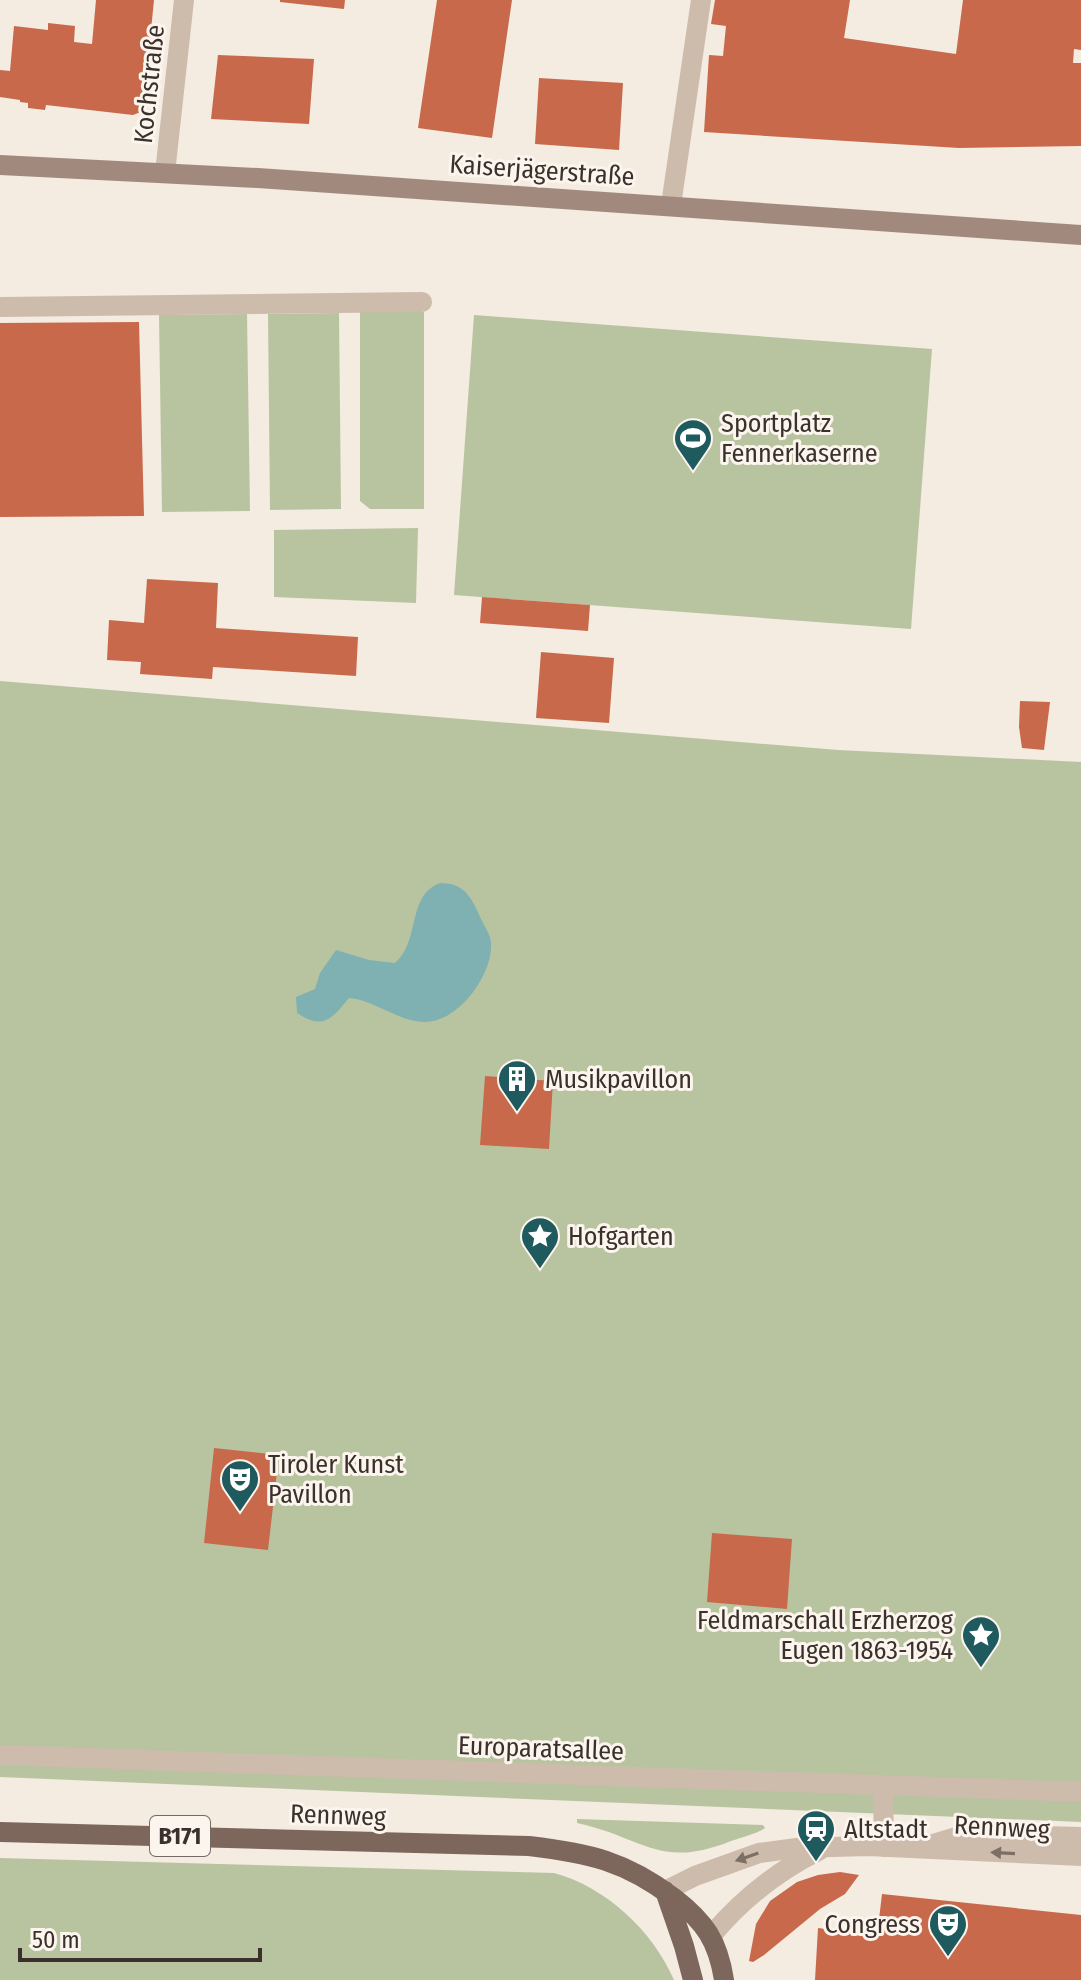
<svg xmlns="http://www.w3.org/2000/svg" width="1081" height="1980" font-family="'Fira Sans Condensed',sans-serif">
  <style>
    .green { fill: #b8c4a0 }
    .water { fill: #7fb0b2 }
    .building { fill: #c8694b }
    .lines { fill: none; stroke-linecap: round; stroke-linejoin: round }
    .lane { stroke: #cdbbac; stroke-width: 20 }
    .street { stroke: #cdbbac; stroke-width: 20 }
    .secondary { stroke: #a18a7d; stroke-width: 20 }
    .primary { stroke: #7d675c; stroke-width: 20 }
    .oneway { fill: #7d6f65 }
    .labels { text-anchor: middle; stroke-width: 6; stroke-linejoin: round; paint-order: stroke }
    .shield { fill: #fbf5ee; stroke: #756b66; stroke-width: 2 }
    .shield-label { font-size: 24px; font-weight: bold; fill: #3b302b }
    .street-label { font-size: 26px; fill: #3b302b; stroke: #fbf5ee }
    .poi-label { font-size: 26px; fill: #3b302b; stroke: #fbf5ee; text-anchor: start }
  </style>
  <rect width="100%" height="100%" fill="#f4ebe1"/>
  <path class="green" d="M360,312H424V509H370L360,501Z
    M339,313L341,509L270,510L268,314Z
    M247,314L250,511L162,512L159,315Z
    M474,315L932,349L911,629L454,595Z
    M418,528L416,603L274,597V530Z
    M0,681L838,750L1081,762V1822L0,1777Z
    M310,1812L386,1815V1821C361,1826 328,1832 310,1812Z
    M577,1819L763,1825L765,1828C756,1834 742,1837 731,1841C659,1870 643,1837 577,1823Z
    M0,1858L554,1873C606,1887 653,1931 674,1980H0Z"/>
  <path class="water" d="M440,883C466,883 472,899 482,921C485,927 491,936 491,943C493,975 458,1022 425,1022C398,1022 375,1000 349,998C332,1018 324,1031 297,1013L296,997L315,989L320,973L336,950L369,960L395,963C421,941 406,896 440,883Z"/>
  <path class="building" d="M96,0H154L143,111L133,115L46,105L45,110L28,108V103L20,102V100L0,97V70L10,71L14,26L48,30V23L75,26L74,42L92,44Z
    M280,0H345L344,9L280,2Z
    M437,0H512L492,138L418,128Z
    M715,0H850L844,38L956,54L963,0H1081V50L1074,49L1073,63H1081V146L959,148L704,132L709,55L723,56L726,26L711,24Z
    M218,55L314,59L309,124L211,119Z
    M539,78L623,83L619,150L535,144Z
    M139,322L144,516L0,517V323Z
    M147,579L218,583L216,628L358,637L356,676L213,667L212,679L140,674L141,662L107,660L109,620L144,623Z
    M482,597L590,605L588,631L480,623Z
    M541,652L614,658L609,723L536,718Z
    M1020,701L1050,702L1044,750L1022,748L1019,727Z
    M485,1076L553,1081L549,1149L480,1145Z
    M214,1448L279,1455L268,1550L204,1543Z
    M712,1533L792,1539L787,1609L707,1602Z
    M840,1872L859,1875L845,1894L820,1909L764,1955L753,1962L749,1961L756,1924L770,1901L797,1882L818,1875Z
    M882,1894L1081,1915V1980H815L818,1928L877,1936Z"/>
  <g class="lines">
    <path class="lane" d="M671,205L701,0
      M0,307L422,302
      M883,1787L884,1847
      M923,1847L966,1834L1081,1837"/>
    <path class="street" d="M165,173L184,0
      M0,1755L1081,1792
      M665,1891L695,1876L759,1853L797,1848L868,1846L1081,1856
      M711,1936C742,1899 777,1871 820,1850"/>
    <path class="secondary" d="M0,165L258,178L1081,235"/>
    <path class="primary" d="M0,1832L529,1846C589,1853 625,1861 674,1898C705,1922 718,1941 724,1980
      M665,1891L684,1946L693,1980"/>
  </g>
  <defs><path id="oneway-solid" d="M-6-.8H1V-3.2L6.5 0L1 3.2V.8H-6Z" transform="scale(2)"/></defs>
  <g class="oneway">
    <use href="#oneway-solid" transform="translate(1003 1853) rotate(-177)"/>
    <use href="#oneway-solid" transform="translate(747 1857) rotate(161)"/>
  </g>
  <defs>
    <symbol id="stadium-pin" viewBox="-11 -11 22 30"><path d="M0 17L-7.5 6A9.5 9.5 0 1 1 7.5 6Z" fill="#1f5a5e" stroke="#fbf5ee"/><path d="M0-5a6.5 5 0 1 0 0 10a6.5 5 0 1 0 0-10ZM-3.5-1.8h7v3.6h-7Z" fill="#fff"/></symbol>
    <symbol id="building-pin" viewBox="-11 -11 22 30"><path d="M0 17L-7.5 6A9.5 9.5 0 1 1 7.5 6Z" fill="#1f5a5e" stroke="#fbf5ee"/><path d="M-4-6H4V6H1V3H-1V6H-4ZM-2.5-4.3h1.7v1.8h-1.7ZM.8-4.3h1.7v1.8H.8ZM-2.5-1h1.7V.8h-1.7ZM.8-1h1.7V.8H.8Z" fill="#fff"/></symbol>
    <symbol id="sight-pin" viewBox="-11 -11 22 30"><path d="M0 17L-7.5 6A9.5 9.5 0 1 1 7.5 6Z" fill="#1f5a5e" stroke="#fbf5ee"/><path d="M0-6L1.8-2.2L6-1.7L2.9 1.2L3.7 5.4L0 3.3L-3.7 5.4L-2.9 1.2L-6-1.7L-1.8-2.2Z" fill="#fff"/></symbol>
    <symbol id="theatre-pin" viewBox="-11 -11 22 30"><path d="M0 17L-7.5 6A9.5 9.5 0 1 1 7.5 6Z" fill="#1f5a5e" stroke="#fbf5ee"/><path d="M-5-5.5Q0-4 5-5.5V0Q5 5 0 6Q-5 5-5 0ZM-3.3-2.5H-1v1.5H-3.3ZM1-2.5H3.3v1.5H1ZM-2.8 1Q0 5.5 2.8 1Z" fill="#fff"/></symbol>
    <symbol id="station-pin" viewBox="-11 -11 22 30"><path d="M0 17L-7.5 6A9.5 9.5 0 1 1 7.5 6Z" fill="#1f5a5e" stroke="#fbf5ee"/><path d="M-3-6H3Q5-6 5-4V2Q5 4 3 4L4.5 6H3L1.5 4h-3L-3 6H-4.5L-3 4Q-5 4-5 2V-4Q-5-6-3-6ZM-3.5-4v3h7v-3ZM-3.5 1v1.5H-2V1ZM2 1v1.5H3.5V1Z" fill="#fff"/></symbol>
  </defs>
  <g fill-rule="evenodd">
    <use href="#stadium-pin" x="671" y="416" width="44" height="60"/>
    <use href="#building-pin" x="495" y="1057" width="44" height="60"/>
    <use href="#sight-pin" x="518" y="1214" width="44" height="60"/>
    <use href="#theatre-pin" x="218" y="1457" width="44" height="60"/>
    <use href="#sight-pin" x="959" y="1613" width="44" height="60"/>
    <use href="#station-pin" x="794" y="1807" width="44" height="60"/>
    <use href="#theatre-pin" x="926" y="1902" width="44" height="60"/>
  </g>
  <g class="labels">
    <rect class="shield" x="150" y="1816" width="60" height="40" rx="6"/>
    <g class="shield-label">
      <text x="180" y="1844">B171</text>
    </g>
    <g class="street-label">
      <text transform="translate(149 84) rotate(-84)" y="9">Kochstraße</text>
      <text transform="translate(542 170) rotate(4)" y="9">Kaiserjägerstraße</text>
      <text transform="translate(541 1748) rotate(2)" y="9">Europaratsallee</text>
      <text transform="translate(338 1815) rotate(2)" y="9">Rennweg</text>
      <text transform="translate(1002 1827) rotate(3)" y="9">Rennweg</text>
    </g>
    <g class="poi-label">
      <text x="721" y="432">Sportplatz<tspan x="721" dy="30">Fennerkaserne</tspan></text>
      <text x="545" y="1088">Musikpavillon</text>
      <text x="568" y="1245">Hofgarten</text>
      <text x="268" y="1473">Tiroler Kunst<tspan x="268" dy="30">Pavillon</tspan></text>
      <text x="953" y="1629" text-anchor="end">Feldmarschall Erzherzog<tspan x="953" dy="30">Eugen 1863-1954</tspan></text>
      <text x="844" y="1838">Altstadt</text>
      <text x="920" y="1933" text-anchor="end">Congress</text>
    </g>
  </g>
  <path d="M20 1948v12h240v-12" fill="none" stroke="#3b302b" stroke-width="4"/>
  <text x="32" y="1948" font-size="24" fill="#3b302b" stroke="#fbf5ee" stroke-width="6" paint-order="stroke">50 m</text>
</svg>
